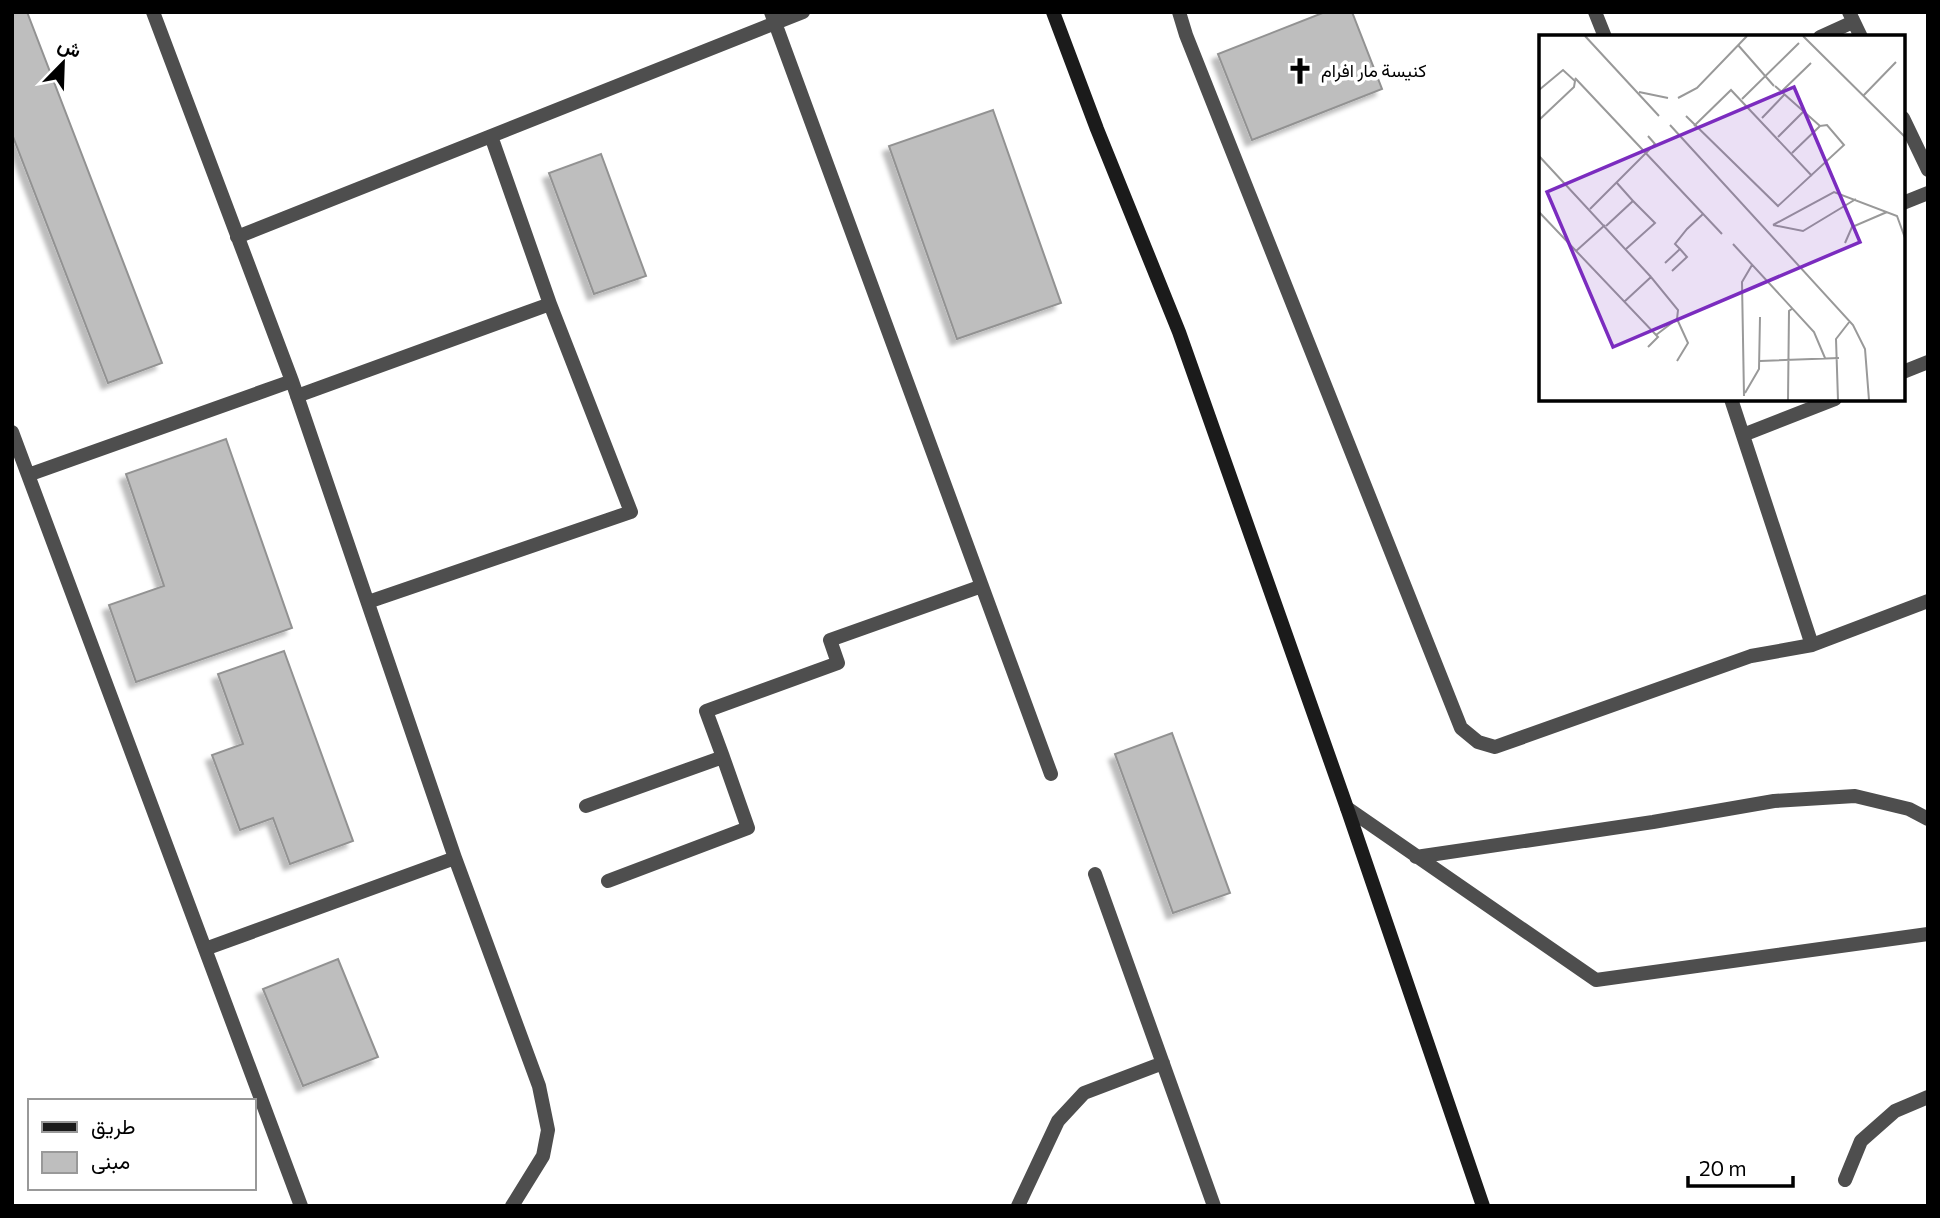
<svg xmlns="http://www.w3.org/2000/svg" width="1940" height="1218" font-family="Commissioner,Vazirmatn,sans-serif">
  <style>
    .building { fill: #bebebe; stroke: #929292; stroke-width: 2; filter: url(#shadow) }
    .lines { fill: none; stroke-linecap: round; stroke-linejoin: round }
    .lane { stroke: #4e4e4e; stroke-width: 14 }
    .street { stroke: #4e4e4e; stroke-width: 14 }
    .secondary { stroke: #1b1b1b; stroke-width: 14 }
    .labels { text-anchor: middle; stroke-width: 7; stroke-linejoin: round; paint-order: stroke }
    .poi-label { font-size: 18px; fill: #000; stroke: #fff; text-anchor: start }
    .inset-road { fill: none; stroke: #999; stroke-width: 2 }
    .view { fill: #7b2cbf; fill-opacity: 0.15; stroke: #7b2cbf; stroke-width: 3.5 }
    .inset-edge { fill: none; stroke: #000; stroke-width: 3.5 }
  </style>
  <defs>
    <filter id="shadow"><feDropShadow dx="-6" dy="6" stdDeviation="2" flood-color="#0004"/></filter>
  </defs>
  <rect width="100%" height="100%" fill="#fff"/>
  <path class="building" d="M12,12H27L162,363L108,383L12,134Z
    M1325,12H1352L1382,89L1252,140L1218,54Z
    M993,110L1061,303L957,339L889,146Z
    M601,154L646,276L594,294L549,173Z
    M226,439L292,628L136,682L109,605L164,586L126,474Z
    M284,651L353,841L290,864L273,818L240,830L212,755L243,744L218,674Z
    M1172,733L1230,893L1173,913L1115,754Z
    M338,959L378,1057L303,1086L263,989Z"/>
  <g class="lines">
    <path class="lane" d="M153,12L292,381L455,858
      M771,12L1051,774
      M491,136L550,304
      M237,237L803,12
      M297,396L550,304L631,512L368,602
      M12,432L301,1206
      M28,475L292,381
      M586,806L723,757L706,711L838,663L830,640L982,586
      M1347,808L1596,980L1928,934
      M1416,857L1653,822L1774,801L1855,796L1909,809L1928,819
      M1095,874L1214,1206
      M608,881L748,828L723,757
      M205,949L455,858L539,1086L548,1130L543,1156L512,1206
      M1845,1180L1861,1141L1895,1111L1928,1097
      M1018,1206L1058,1121L1084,1093L1163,1063"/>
    <path class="street" d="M1179,12L1186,35L1461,728L1478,742L1495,747L1751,656L1812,645L1928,601
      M1595,12L1605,37
      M1849,12L1861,37
      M1820,37L1853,22
      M1903,118L1928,170
      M1903,203L1928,193
      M1903,372L1928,362
      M1731,399L1812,645
      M1743,435L1835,399"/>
    <path class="secondary" d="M1053,12L1097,129L1179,332L1347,808L1483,1206"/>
  </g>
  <defs>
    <symbol id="church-bare" viewBox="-9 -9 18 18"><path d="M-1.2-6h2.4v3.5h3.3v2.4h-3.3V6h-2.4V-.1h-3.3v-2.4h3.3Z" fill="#000" stroke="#fff" stroke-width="2.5" paint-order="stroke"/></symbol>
  </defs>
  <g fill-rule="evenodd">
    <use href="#church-bare" x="1281" y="52" width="38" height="38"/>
  </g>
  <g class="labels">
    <g class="poi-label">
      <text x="1321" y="77">كنيسة مار افرام</text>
    </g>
  </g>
  <g transform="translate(1539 35)">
    <rect width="366" height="366" fill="#fff"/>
    <path class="inset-road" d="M46,1L120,81M264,1L366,102M199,10L235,51M36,43L183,199M0,55L24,35L36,46L35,52L0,85M100,57L129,63M242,57L272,28M324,61L357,27M139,63L158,53L208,1M203,64L260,8M147,81L239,171L305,110L288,90L281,91L236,51M223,83L245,60M131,90L314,290L326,314L330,365M155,91L192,55L273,141M239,102L265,76M253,118L281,91M0,121L112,242M78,148L94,166M51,174L116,109L109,101M0,177L119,302L109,312M234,190L295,157L358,181L366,203M234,190L264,196L317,164M67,191L94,166L116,188L87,214M306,208L313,192L348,177M194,209L275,297L286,323M37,216L66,190M126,228L141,214L136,209L148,194L164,179M133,236L148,222L141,214M85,267L112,242L139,275L138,284L117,300M138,326L149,308L138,284M221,326L300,323M206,358L220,334L221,282M205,361L203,247L213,230M249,365L250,276L254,273M299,365L297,304L311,286"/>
    <path class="view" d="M255,52L321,207L74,312L8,157Z"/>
    <rect width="366" height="366" class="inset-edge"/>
  </g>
  <rect width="1940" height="1218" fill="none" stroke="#000000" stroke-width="28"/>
  <rect x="28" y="1099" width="228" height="91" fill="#ffffff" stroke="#999999" stroke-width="2"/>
  <rect x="42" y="1122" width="35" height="10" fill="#1b1b1b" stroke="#999999" stroke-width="2"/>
  <text x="91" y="1134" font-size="21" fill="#000000">طريق</text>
  <rect x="42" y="1152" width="35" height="21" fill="#bebebe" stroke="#999999" stroke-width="2"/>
  <text x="91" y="1169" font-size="21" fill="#000000">مبنى</text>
  <g transform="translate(63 63) rotate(23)" stroke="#ffffff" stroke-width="5" paint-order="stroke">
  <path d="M0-5L12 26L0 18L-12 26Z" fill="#000000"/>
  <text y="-10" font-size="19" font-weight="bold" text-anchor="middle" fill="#000000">ش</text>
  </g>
  <path d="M1688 1176v10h105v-10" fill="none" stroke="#000000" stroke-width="3.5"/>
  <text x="1699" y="1176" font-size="21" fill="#000000" stroke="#ffffff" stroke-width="5" paint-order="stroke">20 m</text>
</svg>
